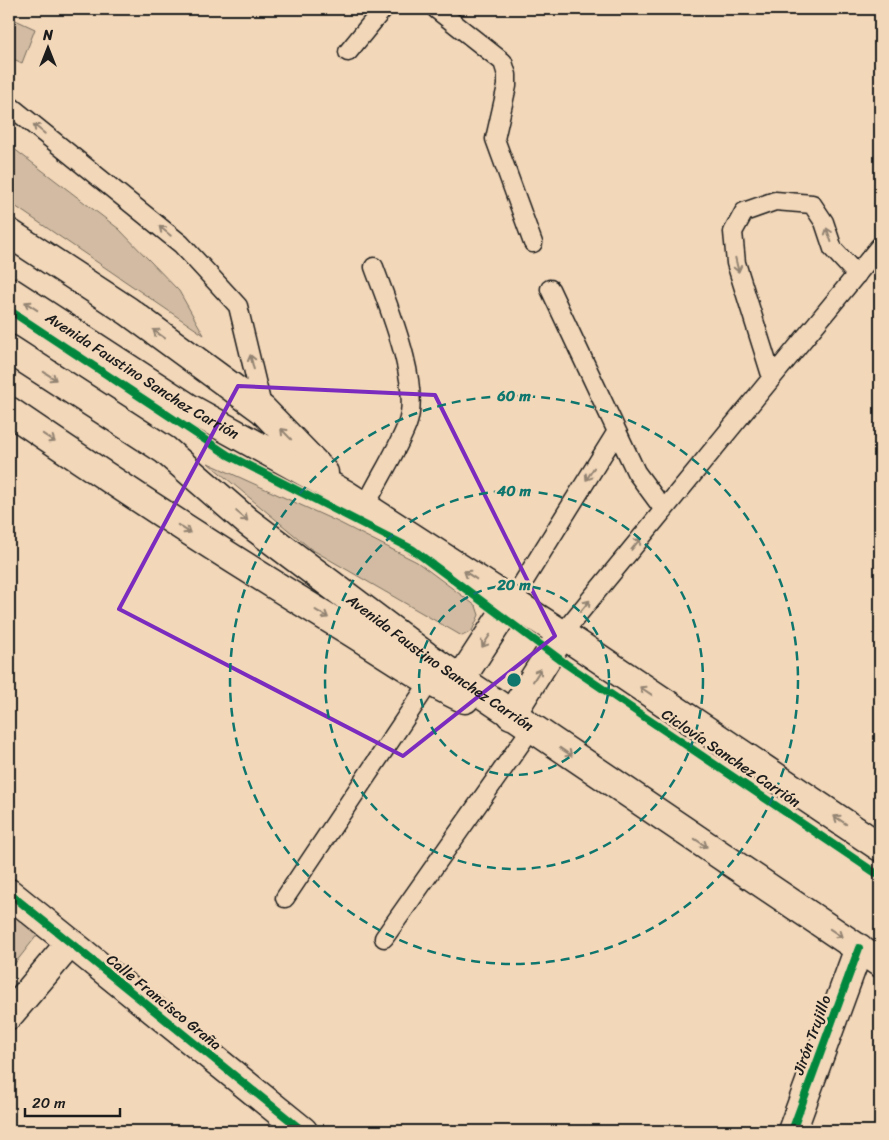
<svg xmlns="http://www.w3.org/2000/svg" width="889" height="1140" font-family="Sriracha,sans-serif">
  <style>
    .green { fill: #d2bba2; stroke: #776c5f }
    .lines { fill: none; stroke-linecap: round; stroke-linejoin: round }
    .service-casing { stroke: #1c1c1c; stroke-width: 21 }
    .minor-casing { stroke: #1c1c1c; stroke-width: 31 }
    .primary-casing { stroke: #1c1c1c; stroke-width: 31 }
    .service { stroke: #f2d7b9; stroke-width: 18 }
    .minor { stroke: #f2d7b9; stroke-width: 28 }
    .primary { stroke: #f2d7b9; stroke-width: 28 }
    .cycleway-casing { stroke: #f2d7b9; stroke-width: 11 }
    .cycleway { stroke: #00873e; stroke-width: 8 }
    .oneway { stroke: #928372 }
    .marked { fill: none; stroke: #7b2cbf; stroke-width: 4; stroke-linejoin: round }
    .ring { fill: none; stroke: #0f766e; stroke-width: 2.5; stroke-dasharray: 9 6 }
    .labels { text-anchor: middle; stroke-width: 5; stroke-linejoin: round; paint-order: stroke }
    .street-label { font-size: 15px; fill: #1c1c1c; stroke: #f2d7b9 }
    .centre { fill: #0f766e; stroke: #f2d7b9; stroke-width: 2.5 }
    .ring-label { font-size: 15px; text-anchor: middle; font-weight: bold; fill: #0f766e; stroke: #f2d7b9; stroke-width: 5; stroke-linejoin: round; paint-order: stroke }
  </style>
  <rect width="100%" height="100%" fill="#f2d7b9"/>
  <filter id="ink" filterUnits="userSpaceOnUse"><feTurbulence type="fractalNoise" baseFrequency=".02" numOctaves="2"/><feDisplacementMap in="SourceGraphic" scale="10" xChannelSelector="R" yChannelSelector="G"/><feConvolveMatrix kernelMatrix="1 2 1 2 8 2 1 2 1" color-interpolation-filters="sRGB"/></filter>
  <g filter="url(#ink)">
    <path class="green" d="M9,17L35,29L22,63L9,57Z
      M9,145L119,229L179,291L204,335L9,202Z
      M208,463L338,522L417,562L476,606L479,615L472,631L462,636L311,549Z
      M9,910L38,934L9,971Z"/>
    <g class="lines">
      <defs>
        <path id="service" d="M436,9L503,62L507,75V86L495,139L533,243
          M348,52L383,9
          M9,105L181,244L238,306L263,410
          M550,289L636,472L664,510
          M772,378L736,263L733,232L744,212L775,201L812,204L824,222L833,249L857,275
          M365,507C378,480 396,453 407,425C422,385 388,306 374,267
          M511,602L616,433
          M562,634L880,246
          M285,898L429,683
          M384,938L531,729"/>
        <path id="minor" d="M9,893L303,1131
          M9,1015L70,943
          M792,1131L859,948"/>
        <g id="primary">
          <path d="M9,233L128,311L263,410L324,473"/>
          <path id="s1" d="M9,291L189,408L345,494L579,645L880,847"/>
          <path id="s2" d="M9,349L165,450L248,522L426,656L880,963"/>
          <path d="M9,411C116,484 224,555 335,622C379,648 419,678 465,699"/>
          <path d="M460,680L511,602"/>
          <path d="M511,715L562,634"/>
        </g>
      </defs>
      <use href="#service" class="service-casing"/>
      <use href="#minor" class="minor-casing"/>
      <use href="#primary" class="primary-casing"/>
      <use href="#service" class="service"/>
      <use href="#minor" class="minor"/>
      <use href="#primary" class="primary"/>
      <defs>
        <path id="cycleway" d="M9,310L228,455L412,549L566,664L880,876
          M9,893L303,1131
          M792,1131L859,948"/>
      </defs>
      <use href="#cycleway" class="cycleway-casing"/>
      <use href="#cycleway" class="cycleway"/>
    </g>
    <defs><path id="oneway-shaft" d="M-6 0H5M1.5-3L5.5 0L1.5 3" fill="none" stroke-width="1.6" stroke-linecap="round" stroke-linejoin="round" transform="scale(1.25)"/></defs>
    <g class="oneway">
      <use href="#oneway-shaft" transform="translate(39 129) rotate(-141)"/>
      <use href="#oneway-shaft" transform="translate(165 231) rotate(-141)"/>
      <use href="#oneway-shaft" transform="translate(829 235) rotate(-109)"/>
      <use href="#oneway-shaft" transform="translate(737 265) rotate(77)"/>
      <use href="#oneway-shaft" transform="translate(31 306) rotate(-147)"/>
      <use href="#oneway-shaft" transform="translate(159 334) rotate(-144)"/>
      <use href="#oneway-shaft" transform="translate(252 362) rotate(-104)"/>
      <use href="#oneway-shaft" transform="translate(50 376) rotate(33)"/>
      <use href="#oneway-shaft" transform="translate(286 434) rotate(-134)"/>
      <use href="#oneway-shaft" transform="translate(49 438) rotate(34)"/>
      <use href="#oneway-shaft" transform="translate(590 474) rotate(122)"/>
      <use href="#oneway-shaft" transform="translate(242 516) rotate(40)"/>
      <use href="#oneway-shaft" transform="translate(184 529) rotate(33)"/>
      <use href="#oneway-shaft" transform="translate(636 544) rotate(-51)"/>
      <use href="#oneway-shaft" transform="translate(470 575) rotate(-147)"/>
      <use href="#oneway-shaft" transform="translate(585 606) rotate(-51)"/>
      <use href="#oneway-shaft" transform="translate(322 614) rotate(31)"/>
      <use href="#oneway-shaft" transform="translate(486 641) rotate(123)"/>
      <use href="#oneway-shaft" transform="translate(537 675) rotate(-58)"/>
      <use href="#oneway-shaft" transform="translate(646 691) rotate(-146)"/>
      <use href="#oneway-shaft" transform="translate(566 752) rotate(34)"/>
      <use href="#oneway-shaft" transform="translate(840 820) rotate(-146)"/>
      <use href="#oneway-shaft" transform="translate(701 843) rotate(34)"/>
      <use href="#oneway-shaft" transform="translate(836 933) rotate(34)"/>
    </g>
  </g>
  <path class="marked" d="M238,386L435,395L555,636L403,756L119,609Z"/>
  <g class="ring">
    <circle cx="514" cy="680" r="95"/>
    <circle cx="514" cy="680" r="189"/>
    <circle cx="514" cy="680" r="284"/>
  </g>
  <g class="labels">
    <g class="street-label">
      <text dy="5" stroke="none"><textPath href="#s1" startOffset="158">Avenida Faustino Sanchez Carrión</textPath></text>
      <text dy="5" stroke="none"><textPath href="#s2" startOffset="534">Avenida Faustino Sanchez Carrión</textPath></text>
      <text transform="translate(731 758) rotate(34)" y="5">Ciclovía Sanchez Carrión</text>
      <text transform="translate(164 1002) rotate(39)" y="5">Calle Francisco Graña</text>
      <text transform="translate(812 1035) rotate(-70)" y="5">Jirón Trujillo</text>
    </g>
  </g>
  <circle cx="514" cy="680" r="8" class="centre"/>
  <g class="ring-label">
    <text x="514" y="401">60 m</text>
    <text x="514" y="496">40 m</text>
    <text x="514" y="590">20 m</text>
  </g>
  <rect width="889" height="1140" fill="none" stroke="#f2d7b9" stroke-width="30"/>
  <rect x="15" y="15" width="859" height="1110" fill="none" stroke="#1c1c1c" stroke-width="2" filter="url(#ink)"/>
  <g transform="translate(48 48)" stroke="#f2d7b9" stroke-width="4" paint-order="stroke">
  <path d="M0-4L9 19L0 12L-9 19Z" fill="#1c1c1c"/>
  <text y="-8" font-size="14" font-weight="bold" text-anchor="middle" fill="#1c1c1c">N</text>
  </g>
  <path d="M25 1108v8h95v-8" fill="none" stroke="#1c1c1c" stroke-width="2.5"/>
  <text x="32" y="1108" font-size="15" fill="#1c1c1c" stroke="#f2d7b9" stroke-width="4" paint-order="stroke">20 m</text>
</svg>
